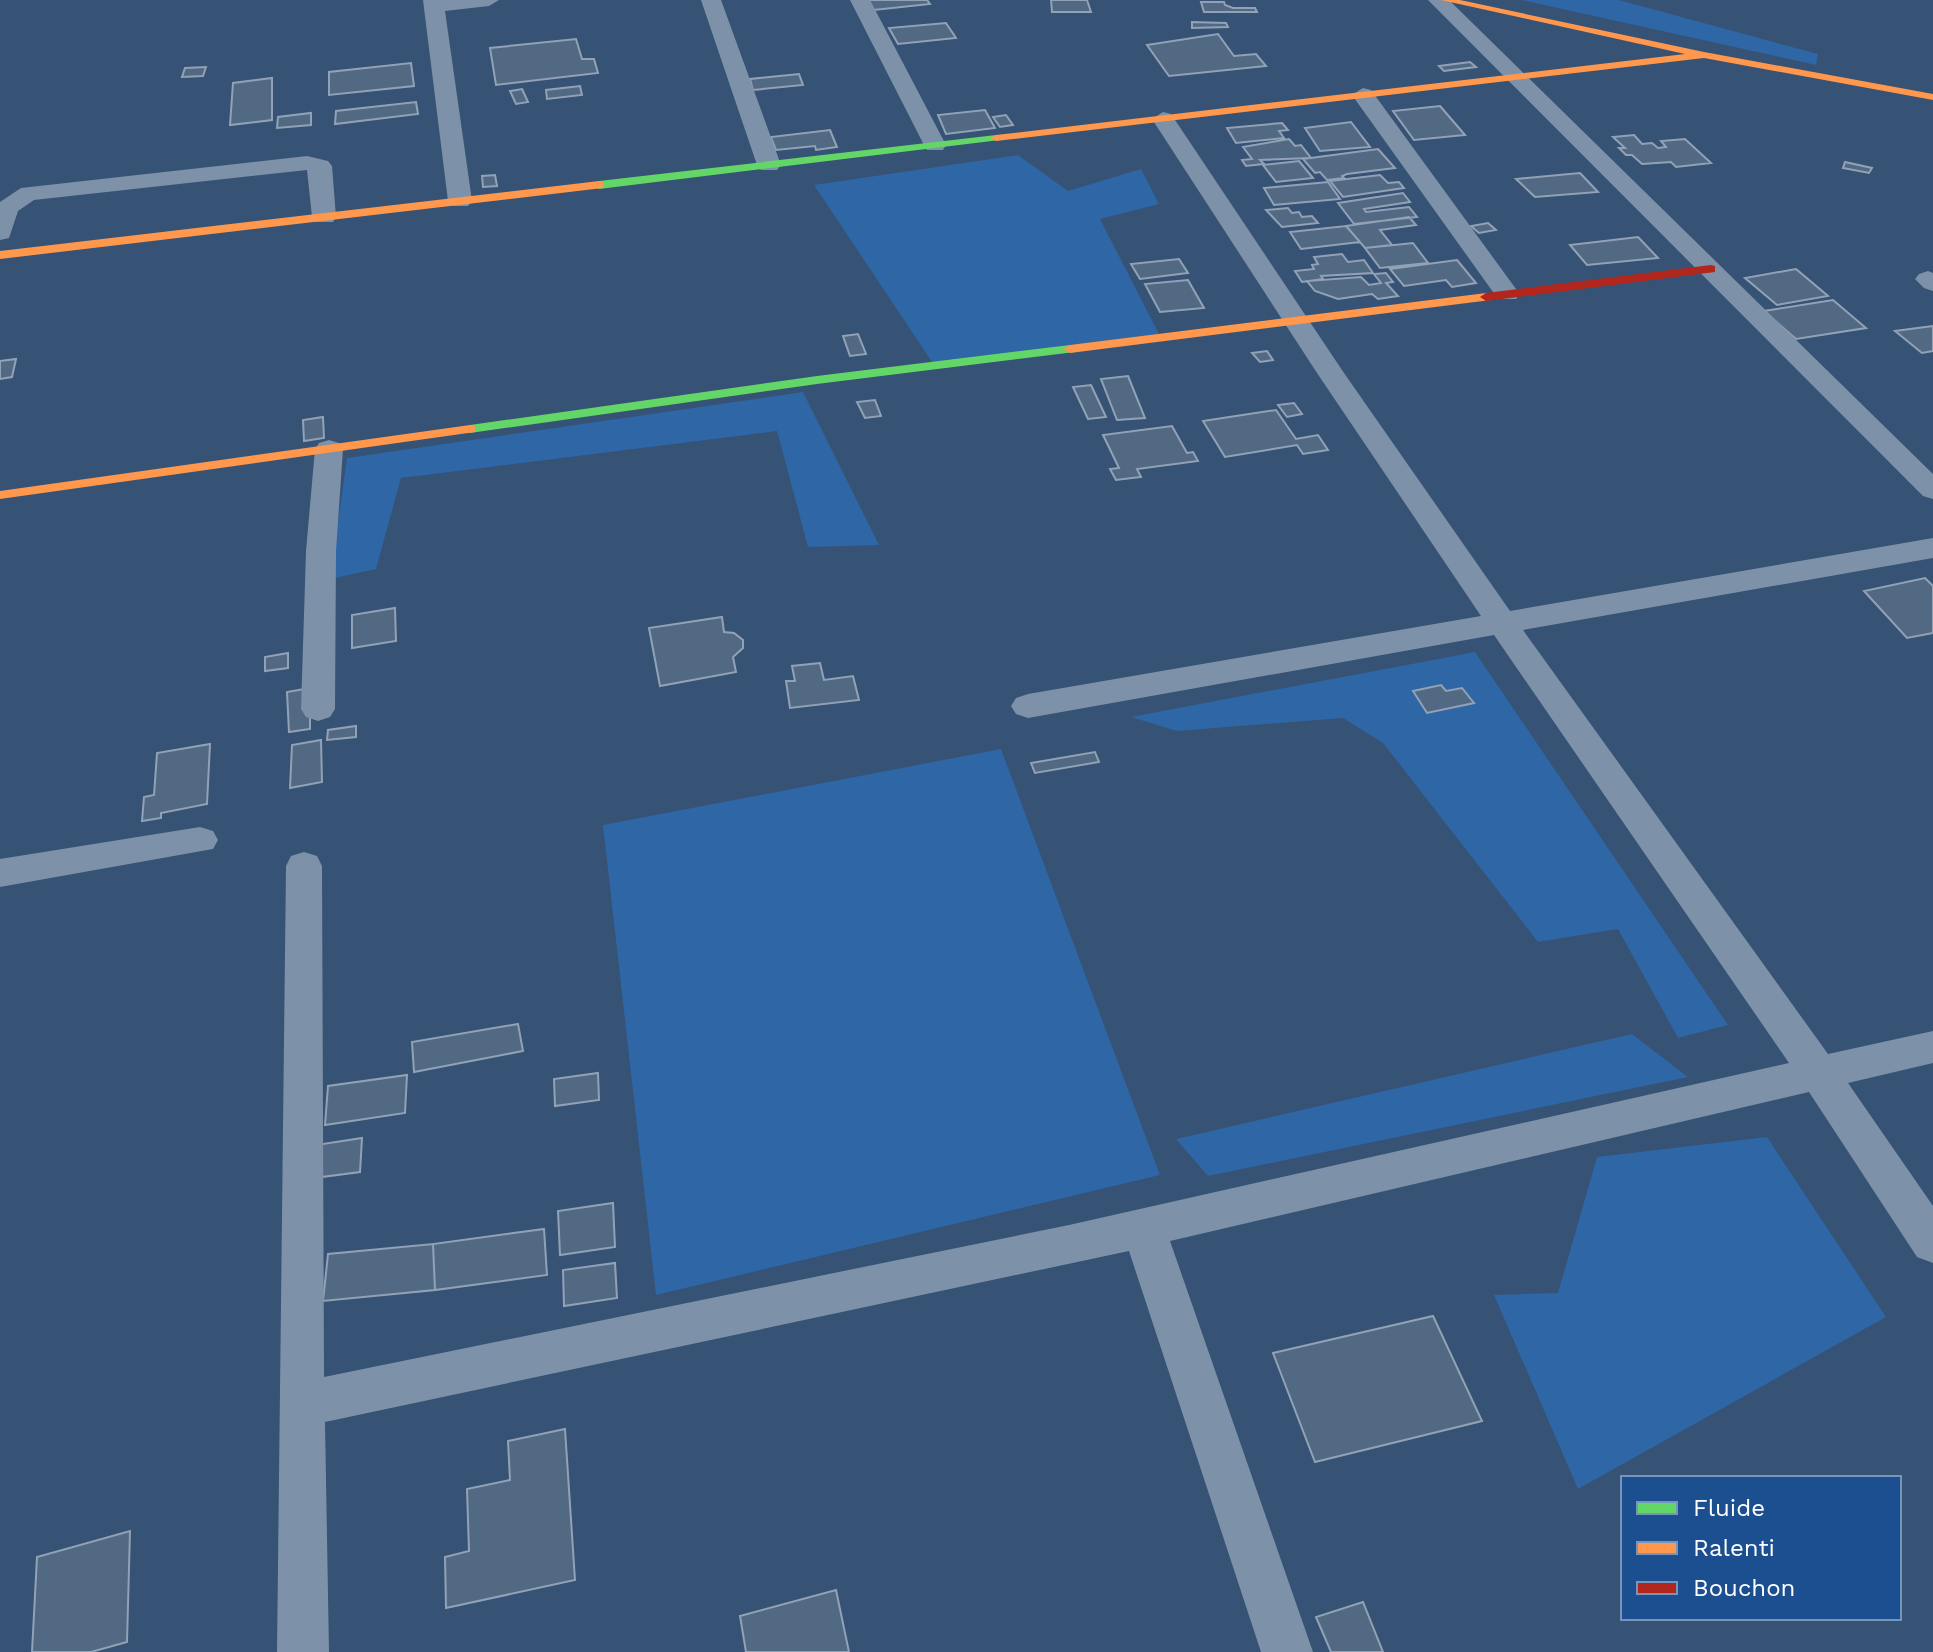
<svg xmlns="http://www.w3.org/2000/svg" width="1933" height="1652" font-family="'Work Sans',sans-serif">
  <style>
    .green { fill: #2f66a5 }
    .building { fill: #526984; stroke: #92a2b6; stroke-width: 2 }
    .lines { fill: none; stroke-linecap: round; stroke-linejoin: round }
    .street { fill: #7d92a8; fill-rule: evenodd }
    .fast { fill: #63d668; fill-rule: evenodd }
    .slow { fill: #ff974d; fill-rule: evenodd }
    .jam { fill: #b3261e; fill-rule: evenodd }
  </style>
  <rect width="100%" height="100%" fill="#365274"/>
  <path class="green" d="M1522,0H1619L1818,54L1816,65Z
    M1018,155L1068,191L1141,169L1159,204L1100,219L1160,336L934,365L814,185Z
    M803,392L879,545L808,547L777,431L401,478L376,569L330,579L347,458Z
    M1475,652L1728,1025L1678,1038L1618,929L1538,942L1383,743L1343,718L1177,731L1131,717Z
    M1001,749L1160,1175L656,1295L603,825Z
    M1632,1034L1688,1077L1208,1176L1176,1139Z
    M1767,1137L1886,1317L1578,1489L1494,1295L1558,1293L1597,1157Z"/>
  <path class="building" d="M868,0H927L930,4L874,10Z
    M1051,0H1087L1091,12H1052Z
    M1201,2H1224L1225,5L1233,8H1255L1257,12H1204Z
    M1192,22L1226,23L1228,27L1192,28Z
    M946,23L956,38L898,44L889,28Z
    M1218,34L1234,56L1256,54L1266,66L1169,76L1147,45Z
    M576,39L582,59H594L598,73L496,85L490,48Z
    M1470,62L1476,67L1444,71L1439,66Z
    M411,63L414,86L329,95V72Z
    M206,67L203,76L182,77L185,68Z
    M799,74L803,85L753,90L750,79Z
    M272,78V120L230,125L233,83Z
    M580,86L582,95L547,99L546,90Z
    M522,89L528,102L516,104L510,91Z
    M416,102L418,114L335,124L336,111Z
    M1440,106L1465,135L1414,140L1393,111Z
    M985,110L995,128L946,134L938,115Z
    M311,113V125L277,128L278,117Z
    M1006,115L1013,125L1000,127L993,117Z
    M1351,122L1370,147L1320,151L1305,128Z
    M1282,123L1288,130L1279,131L1284,138L1236,143L1227,128Z
    M830,130L837,147L816,150L815,146L776,150L771,137Z
    M1634,135L1642,144L1652,143L1658,148L1666,147L1661,141L1685,139L1711,163L1676,167L1671,162L1642,164L1632,155H1626L1619,148H1625L1613,137Z
    M1289,139L1295,146L1301,145L1311,158L1260,160L1264,164L1246,166L1242,160L1252,159L1243,147Z
    M1378,149L1395,168L1347,174L1342,176L1344,178L1327,180L1320,172L1315,173L1303,159Z
    M1299,161L1313,178L1276,182L1263,165Z
    M1845,162L1872,168L1869,173L1843,168Z
    M1580,173L1598,192L1535,197L1516,179Z
    M495,175L497,186L483,187L482,176Z
    M1380,175L1388,183L1399,182L1404,188L1343,197L1330,181Z
    M1328,182L1340,199L1274,205L1264,188Z
    M1403,193L1410,202L1364,209L1366,212L1409,207L1417,217L1354,224L1338,203Z
    M1288,208L1292,213L1299,212L1302,217L1312,216L1318,223L1282,227L1266,210Z
    M1409,217L1416,225L1380,230L1392,245L1365,248L1346,226Z
    M1488,223L1496,230L1479,233L1471,226Z
    M1346,226L1360,242L1301,249L1290,232Z
    M1638,237L1658,258L1587,265L1570,245Z
    M1413,243L1428,263L1380,268L1365,248Z
    M1342,254L1348,262L1364,260L1373,273L1321,276L1323,279L1302,282L1295,271L1314,269L1312,265L1318,264L1314,257Z
    M1179,259L1188,273L1140,279L1131,264Z
    M1457,260L1476,283L1452,287L1446,280L1404,286L1390,269Z
    M1796,269L1828,296L1777,305L1745,278Z
    M1386,273L1393,282L1386,283L1398,296L1378,299L1372,294L1338,299L1315,291L1307,281L1361,277L1369,285L1381,283L1374,274Z
    M1188,280L1204,308L1160,312L1145,284Z
    M1833,300L1866,328L1796,339L1764,311Z
    M1933,326V351L1922,353L1895,331Z
    M858,334L866,354L850,356L843,336Z
    M1267,351L1273,360L1260,362L1252,353Z
    M16,359L12,377L0,379V361Z
    M1128,376L1145,418L1117,420L1101,379Z
    M1091,385L1106,417L1088,419L1073,387Z
    M875,400L881,416L865,418L857,402Z
    M1294,403L1302,414L1287,417L1278,405Z
    M1276,410L1296,439L1318,435L1328,450L1303,454L1297,445L1225,457L1203,421Z
    M323,417L324,438L304,441L303,420Z
    M1172,426L1187,453L1193,452L1198,461L1137,469L1141,477L1116,480L1110,469L1119,468L1103,435Z
    M1925,578L1933,586V633L1907,638L1864,591Z
    M395,608L396,641L352,648V615Z
    M722,617L724,632L734,633L743,640V648L733,657L736,672L660,686L649,628Z
    M288,653V668L265,671V657Z
    M820,663L824,680L853,676L859,700L790,708L786,681H795L792,666Z
    M1441,685L1446,691L1462,688L1474,703L1427,713L1413,691Z
    M310,688V729L289,732L287,692Z
    M356,726V737L327,740L328,730Z
    M321,740L322,782L290,788L292,745Z
    M210,744L207,804L161,813V818L142,821L144,797L154,795L157,753Z
    M1095,752L1099,762L1035,773L1031,763Z
    M518,1024L523,1051L414,1072L412,1042Z
    M598,1073L599,1100L555,1106L554,1079Z
    M407,1075L405,1113L325,1125L328,1086Z
    M362,1138L360,1172L314,1178L316,1145Z
    M613,1203L615,1247L560,1255L558,1211Z
    M544,1229L547,1275L435,1290L433,1244Z
    M433,1244L435,1290L323,1301L328,1254Z
    M615,1263L617,1298L564,1306L563,1270Z
    M1433,1316L1482,1421L1315,1462L1273,1353Z
    M565,1429L575,1580L446,1608L445,1557L469,1551L467,1489L510,1480L508,1441Z
    M130,1531L127,1642L91,1652H32L37,1557Z
    M836,1590L849,1652H746L740,1616Z
    M1363,1602L1383,1652H1331L1316,1617Z"/>
  <g class="lines">
    <path class="street" d="M423,0H499L489,6L445,11L472,201L468,206H452L448,201Z
      M701,0H721L781,165L777,170H761L757,165Z
      M850,0H870L946,145L943,150H927L924,145Z
      M1428,0H1449L1933,474V499L1923,496Z
      M1363,88L1371,90L1516,289L1520,294L1516,299H1498L1352,95Z
      M1163,112L1171,114L1344,373L1510,611L1933,538V558L1523,630L1828,1054L1933,1031V1063L1848,1083L1933,1206V1263L1917,1257L1809,1092L1170,1241L1313,1652H1261L1129,1251L325,1422L329,1652H277L286,866L291,856L304,852L317,856L322,866L324,1377L1069,1225L1789,1063L1494,635L1028,718L1016,714L1011,706L1016,698L1028,694L1481,616L1317,373L1152,119Z
      M307,156L328,161L332,166L336,217L333,222H315L312,217L307,170L34,200L18,211L9,238L0,240V202L21,188Z
      M1928,271L1933,273V291L1924,288L1915,279L1919,274Z
      M329,440L339,443L343,449L336,551L335,709L330,717L318,721L306,717L301,709L306,551L315,449L319,443Z
      M200,827L213,831L218,840L213,849L0,887V859Z"/>
    <path class="fast" d="M996,135L1002,138L1000,140L599,189L593,185L599,181Z
      M1070,345L1077,349L1075,352L817,384L470,433L463,429L470,425L817,376Z"/>
    <path class="slow" d="M1441,0H1460L1704,52L1933,94V100L1704,58L996,141L990,138L996,135L1685,54Z
      M599,181L603,182V188L0,259V251Z
      M1486,293L1492,297L1491,300L1070,353L1063,349L1070,345Z
      M470,425L475,426V432L0,499V491Z"/>
    <path class="jam" d="M1711,265L1715,266V272L1486,301L1480,297L1486,293Z"/>
  </g>
  <rect x="1621" y="1476" width="280" height="144" fill="#1b4f8f" stroke="#7695bc" stroke-width="2"/>
  <rect x="1637" y="1502" width="40" height="12" fill="#63d668" stroke="#7695bc" stroke-width="2"/>
  <text x="1693" y="1516" font-size="24" fill="#ffffff">Fluide</text>
  <rect x="1637" y="1542" width="40" height="12" fill="#ff974d" stroke="#7695bc" stroke-width="2"/>
  <text x="1693" y="1556" font-size="24" fill="#ffffff">Ralenti</text>
  <rect x="1637" y="1582" width="40" height="12" fill="#b3261e" stroke="#7695bc" stroke-width="2"/>
  <text x="1693" y="1596" font-size="24" fill="#ffffff">Bouchon</text>
</svg>
